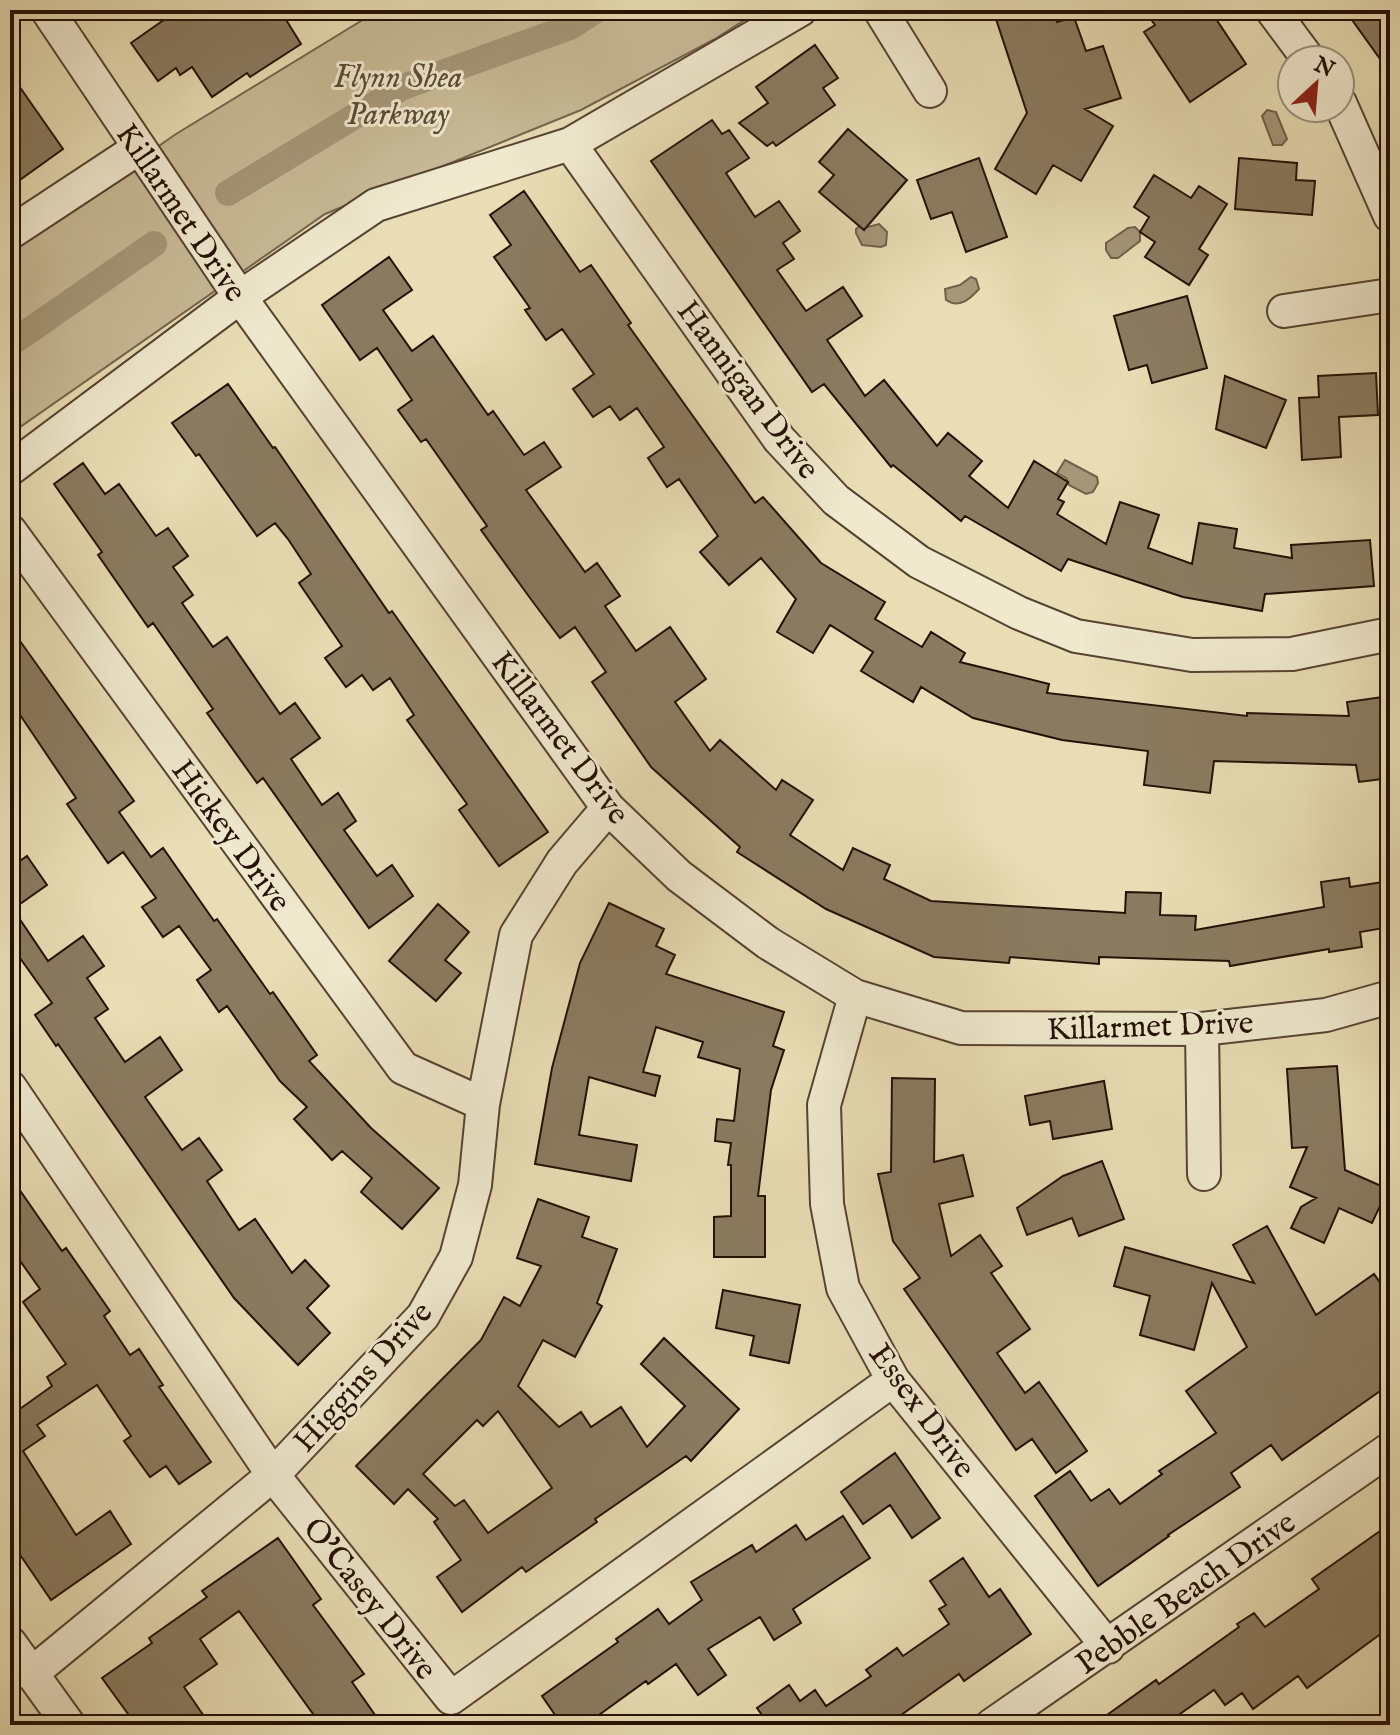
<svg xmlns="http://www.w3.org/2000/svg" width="1400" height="1735" font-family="'IM FELL English',serif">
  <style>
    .green { fill: #c7ba96; stroke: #76654e; stroke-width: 2 }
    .water { fill: #a59778; stroke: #71614a; stroke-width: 2 }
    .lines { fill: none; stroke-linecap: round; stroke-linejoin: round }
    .canal { stroke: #a59778; stroke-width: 26 }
    .building { fill: #8a7b60; stroke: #241005; stroke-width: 2; fill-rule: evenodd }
    .minor-casing { stroke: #554331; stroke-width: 36 }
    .minor { stroke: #f0e9ce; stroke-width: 32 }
    .labels { text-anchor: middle; stroke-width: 6; stroke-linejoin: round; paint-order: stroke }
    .park-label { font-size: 32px; font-style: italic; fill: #5d4c38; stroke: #f0e9ce }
    .street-label { font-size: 32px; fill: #241005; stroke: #f0e9ce }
  </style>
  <rect width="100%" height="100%" fill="#e8ddb4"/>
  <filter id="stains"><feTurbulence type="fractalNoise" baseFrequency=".0025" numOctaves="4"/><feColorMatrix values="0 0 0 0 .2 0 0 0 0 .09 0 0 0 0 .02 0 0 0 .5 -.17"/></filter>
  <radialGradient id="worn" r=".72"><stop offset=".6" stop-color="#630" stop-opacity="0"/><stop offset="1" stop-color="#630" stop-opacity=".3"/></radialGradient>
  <path class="green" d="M379,10H760L715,39L581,110L325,214L10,434V249L176,134Z"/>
  <path class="water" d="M1267,110L1276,112L1287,139L1282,145H1273L1262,116Z
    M879,224L887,232L886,245L881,247L862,245L856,233V229L861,225L868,227Z
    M1135,227L1140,232V241L1118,258H1111L1106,250V243L1128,228Z
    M971,277L976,279L979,289C970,299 959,309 946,300L945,289L960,285Z
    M1065,460L1097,477L1098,483L1093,492L1086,494L1069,485L1066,478L1057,473Z"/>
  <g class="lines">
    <path class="canal" d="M228,193L403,87L570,27L596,10
      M10,344L154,244"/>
  </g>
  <path class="building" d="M178,10H280L301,44L250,77L247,73L212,97L192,67L180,75L176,68L158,81L131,43Z
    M993,10H1052L1057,22L1074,17L1086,51L1103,46L1121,98L1085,109L1113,126L1081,181L1053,165L1036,194L995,169L1027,113Z
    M1144,10H1210L1246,64L1190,102L1144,32L1155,25Z
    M1361,10H1390V73L1350,17Z
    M815,45L838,78L823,88L835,105L776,146L773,142L767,146L739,123L768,103L756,87Z
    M10,73L63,149L10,187Z
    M712,120L722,134L729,130L749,158L726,173L755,217L779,201L800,231L783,243L794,259L777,270L806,311L843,287L862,316L827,340L865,396L884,380L937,446L948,433L982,461L969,476L1008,508L1034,461L1068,482L1058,499L1064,502L1057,514L1106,544L1120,502L1159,515L1148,548L1192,564L1199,523L1237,529L1234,548L1292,558L1291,545L1370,540L1374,586L1265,594L1262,611L1183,597L1068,559L1061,571L965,516L961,521L893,465L891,467L824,384L812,392L651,161Z
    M848,129L907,180L864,230L819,192L834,175L819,162Z
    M979,158L1007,237L966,252L952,212L931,219L917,180Z
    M1239,158L1297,163L1296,180L1315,181L1312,215L1235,209Z
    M1154,175L1191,198L1199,186L1227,204L1199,249L1208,255L1189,285L1145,257L1155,242L1140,232L1149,217L1134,207Z
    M524,191L580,272L591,265L631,323L628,325L755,503L763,497L821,563L885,602L875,619L922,647L931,632L965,653L960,662L1049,684L1047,693L1247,716V713L1349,716L1347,702L1390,696V778L1359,782L1356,765L1214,761L1210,793L1144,785L1148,751L1062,740L973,718L921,687L913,702L861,671L873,652L830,625L813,653L777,632L796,599L761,558L729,585L700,552L718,536L679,479L667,487L648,458L664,447L637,408L620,420L610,406L593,417L573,389L594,374L562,329L546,340L525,310L530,308L494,257L511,245L490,215Z
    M389,257L412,290L383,310L412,351L433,336L488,415L493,411L524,455L544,442L561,467L526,490L585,572L597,563L620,596L605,606L636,651L670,627L706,679L675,702L710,751L720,740L776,790L782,780L813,800L790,835L843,870L853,848L890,865L884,879L931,901L1125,913L1126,892L1161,893L1160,915L1196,916L1195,930L1324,907L1321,882L1349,878L1350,887L1390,881V927L1360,932L1362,947L1329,952V949L1230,966L1229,961L1099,957V964L1010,957L1009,963L934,957L826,909L737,852L740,847L651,767L592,682L606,672L575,627L560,638L530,598L481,530L487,526L426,439L421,442L398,410L412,400L377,348L360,360L322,305Z
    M1187,296L1207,368L1152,383L1147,365L1129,370L1114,316Z
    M1376,373L1378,415L1339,417L1341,457L1302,460L1299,398L1319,397L1318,376Z
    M1225,376L1286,400L1266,448L1216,429Z
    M228,384L273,448L275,447L389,613L392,611L548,832L499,866L459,810L467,804L407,720L414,715L390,678L373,690L362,675L346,687L325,658L342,646L299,583L311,574L288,539L275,523L257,536L199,454L196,456L172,423Z
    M83,463L105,494L119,484L156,536L168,528L188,556L173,567L193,595L182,603L213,647L227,637L280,714L295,703L320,738L291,759L322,805L338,793L356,821L344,830L377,876L392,865L413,896L369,928L263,778L257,783L207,713L213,709L153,623L148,627L98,555L102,552L54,484Z
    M10,627L134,801L119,812L151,857L163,848L214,921L217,919L270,994L273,992L317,1055L309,1061L371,1128L439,1188L402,1229L361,1192L372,1178L342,1151L332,1160L294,1119L307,1107L280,1081L227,1006L219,1012L197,980L211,970L179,926L163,937L142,907L156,898L123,852L108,863L67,804L76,798L10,700Z
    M27,856L47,885L13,909L48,961L83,936L104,966L87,978L108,1009L95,1018L125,1062L160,1037L182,1070L145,1097L182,1150L199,1138L222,1170L207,1181L239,1230L255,1219L292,1273L305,1260L329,1286L307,1308L330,1333L298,1365L234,1298L58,1044L56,1046L35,1015L52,1003L10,944V868Z
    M609,903L664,929L656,946L675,955L666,974L784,1012L773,1046L784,1050L771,1090L758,1196H765V1257H714V1217L731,1216V1165H728L731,1143L715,1141L717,1119L734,1121L740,1069L698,1057L703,1042L656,1027L643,1072L660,1076L655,1096L589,1077L579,1135L637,1145L631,1181L535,1164L552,1068L580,963Z
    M438,904L469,932L445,960L461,973L436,1001L389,961Z
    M1337,1066L1345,1170L1388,1189L1372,1223L1339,1208L1324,1243L1291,1228L1301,1207L1316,1198L1290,1187L1307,1147L1292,1148L1287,1069Z
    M892,1078L935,1079L934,1162L963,1155L973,1196L939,1204L951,1256L980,1235L1002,1266L991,1273L1030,1329L997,1353L1025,1393L1039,1382L1087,1451L1056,1473L1032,1439L1016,1450L904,1289L920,1278L893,1241L878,1174L891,1172Z
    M1104,1081L1112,1129L1053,1139L1050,1121L1030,1125L1025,1096Z
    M1102,1161L1124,1219L1079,1236L1072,1218L1027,1235L1017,1208L1063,1176Z
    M10,1176L62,1251L66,1248L110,1311L104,1316L130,1355L139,1349L163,1385L159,1387L211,1462L179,1484L166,1466L150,1477L124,1441L131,1436L97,1385L37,1425L45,1436L23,1451L76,1535L110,1511L131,1544L51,1600L10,1540V1416L52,1386L47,1377L66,1364L23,1302L40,1289L18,1258L10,1263Z
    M538,1199L589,1217L582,1237L617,1249L597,1303L602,1306L575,1357L543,1340L518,1386L559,1427L581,1412L591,1427L621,1407L647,1447L685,1406L641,1364L664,1338L739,1409L691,1461L686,1456L595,1519L597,1522L526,1572L522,1567L462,1612L437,1577L461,1560L434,1522L438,1519L408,1489L394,1504L356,1466L481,1340L504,1297L520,1306L541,1266L517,1258ZM498,1411L552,1488L488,1533L464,1500L455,1506L423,1474L477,1420L483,1426Z
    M1267,1226L1316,1315L1374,1274L1390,1297V1384L1282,1460L1271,1445L1231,1473L1240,1487L1168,1535L1169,1536L1098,1586L1035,1496L1070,1471L1091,1501L1109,1489L1120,1504L1162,1474L1159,1471L1216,1433L1186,1391L1247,1347L1212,1283L1194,1350L1140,1335L1150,1296L1114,1286L1125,1247L1254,1283L1233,1245Z
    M723,1290L800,1305L789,1363L750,1355L754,1336L716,1328Z
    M895,1453L940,1518L912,1538L890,1505L863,1524L841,1492Z
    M843,1516L870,1558L793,1609L801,1623L774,1640L760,1617L708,1649L726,1675L698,1695L676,1664L648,1684L646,1681L585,1725H562L542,1696L618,1642L616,1639L658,1609L669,1624L702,1600L691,1582L752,1545L756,1552L796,1525L806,1540Z
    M1390,1524V1627L1307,1688L1298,1676L1253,1709L1242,1693L1225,1705L1214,1690L1180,1714L1188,1725H1093L1156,1680L1159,1684L1239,1627L1237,1624L1254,1613L1265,1627L1319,1589L1312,1579Z
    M278,1538L321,1599L313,1605L364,1674L352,1682L382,1725H321L239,1611L200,1639L217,1664L184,1687L210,1725H136L102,1678L152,1643L149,1638L207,1597L202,1591Z
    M963,1558L989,1597L1000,1589L1031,1634L964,1681L959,1674L887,1725H769L757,1708L789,1685L800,1701L815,1690L826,1706L871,1676L866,1670L897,1648L903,1656L949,1624L939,1609L946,1605L930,1581Z"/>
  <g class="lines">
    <defs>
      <path id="minor" d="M47,10L240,297L608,808L679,876L768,943L855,996L961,1028L1202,1029L1326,1015L1390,997
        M880,10L930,91
        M1272,10L1309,60
        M1340,103L1390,216
        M570,144L779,439L836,500L919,562L1019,613L1076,636L1192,655L1292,654L1390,634
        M10,233L139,148
        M1284,311L1390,295
        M10,469L240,297L376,205L570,144L800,10
        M10,531L403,1068L483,1104
        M855,996L824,1105L827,1204L843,1288L893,1380L1108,1647
        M1202,1029L1204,1174
        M10,1087L273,1475L451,1698L893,1380
        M10,1643L69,1725
        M31,1674L273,1475L423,1316L456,1257L475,1185L483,1104L516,935L562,862L608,808
        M992,1725L1390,1449"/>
    </defs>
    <use href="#minor" class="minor-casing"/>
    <use href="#minor" class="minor"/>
  </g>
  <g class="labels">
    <g class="park-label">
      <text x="398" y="87">Flynn Shea<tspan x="398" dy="37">Parkway</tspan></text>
    </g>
    <g class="street-label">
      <text transform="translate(182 212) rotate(56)" y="11">Killarmet Drive</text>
      <text transform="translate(749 389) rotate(53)" y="11">Hannigan Drive</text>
      <text transform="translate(561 737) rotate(53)" y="11">Killarmet Drive</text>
      <text transform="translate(232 835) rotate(54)" y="11">Hickey Drive</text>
      <text transform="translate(1150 1025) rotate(-2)" y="11">Killarmet Drive</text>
      <text transform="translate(362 1376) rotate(-48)" y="11">Higgins Drive</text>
      <text transform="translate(923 1410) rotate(54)" y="11">Essex Drive</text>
      <text transform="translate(1185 1592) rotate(-35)" y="11">Pebble Beach Drive</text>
      <text transform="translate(371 1598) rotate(52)" y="11">O'Casey Drive</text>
    </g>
  </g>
  <rect width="1400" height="1735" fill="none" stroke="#e8ddb4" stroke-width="40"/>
  <rect x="12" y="12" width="1376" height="1711" fill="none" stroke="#241005" stroke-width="4"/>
  <rect x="20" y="20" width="1360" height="1695" fill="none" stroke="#241005" stroke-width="2"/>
  <g transform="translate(1316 84) rotate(26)"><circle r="38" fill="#f0e9ce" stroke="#9e927e" stroke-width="2"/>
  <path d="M0-6L14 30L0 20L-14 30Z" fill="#8f2418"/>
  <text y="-12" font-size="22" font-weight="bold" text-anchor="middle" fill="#241005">N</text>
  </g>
  <rect width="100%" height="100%" filter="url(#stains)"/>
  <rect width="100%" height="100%" fill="url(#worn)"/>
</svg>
